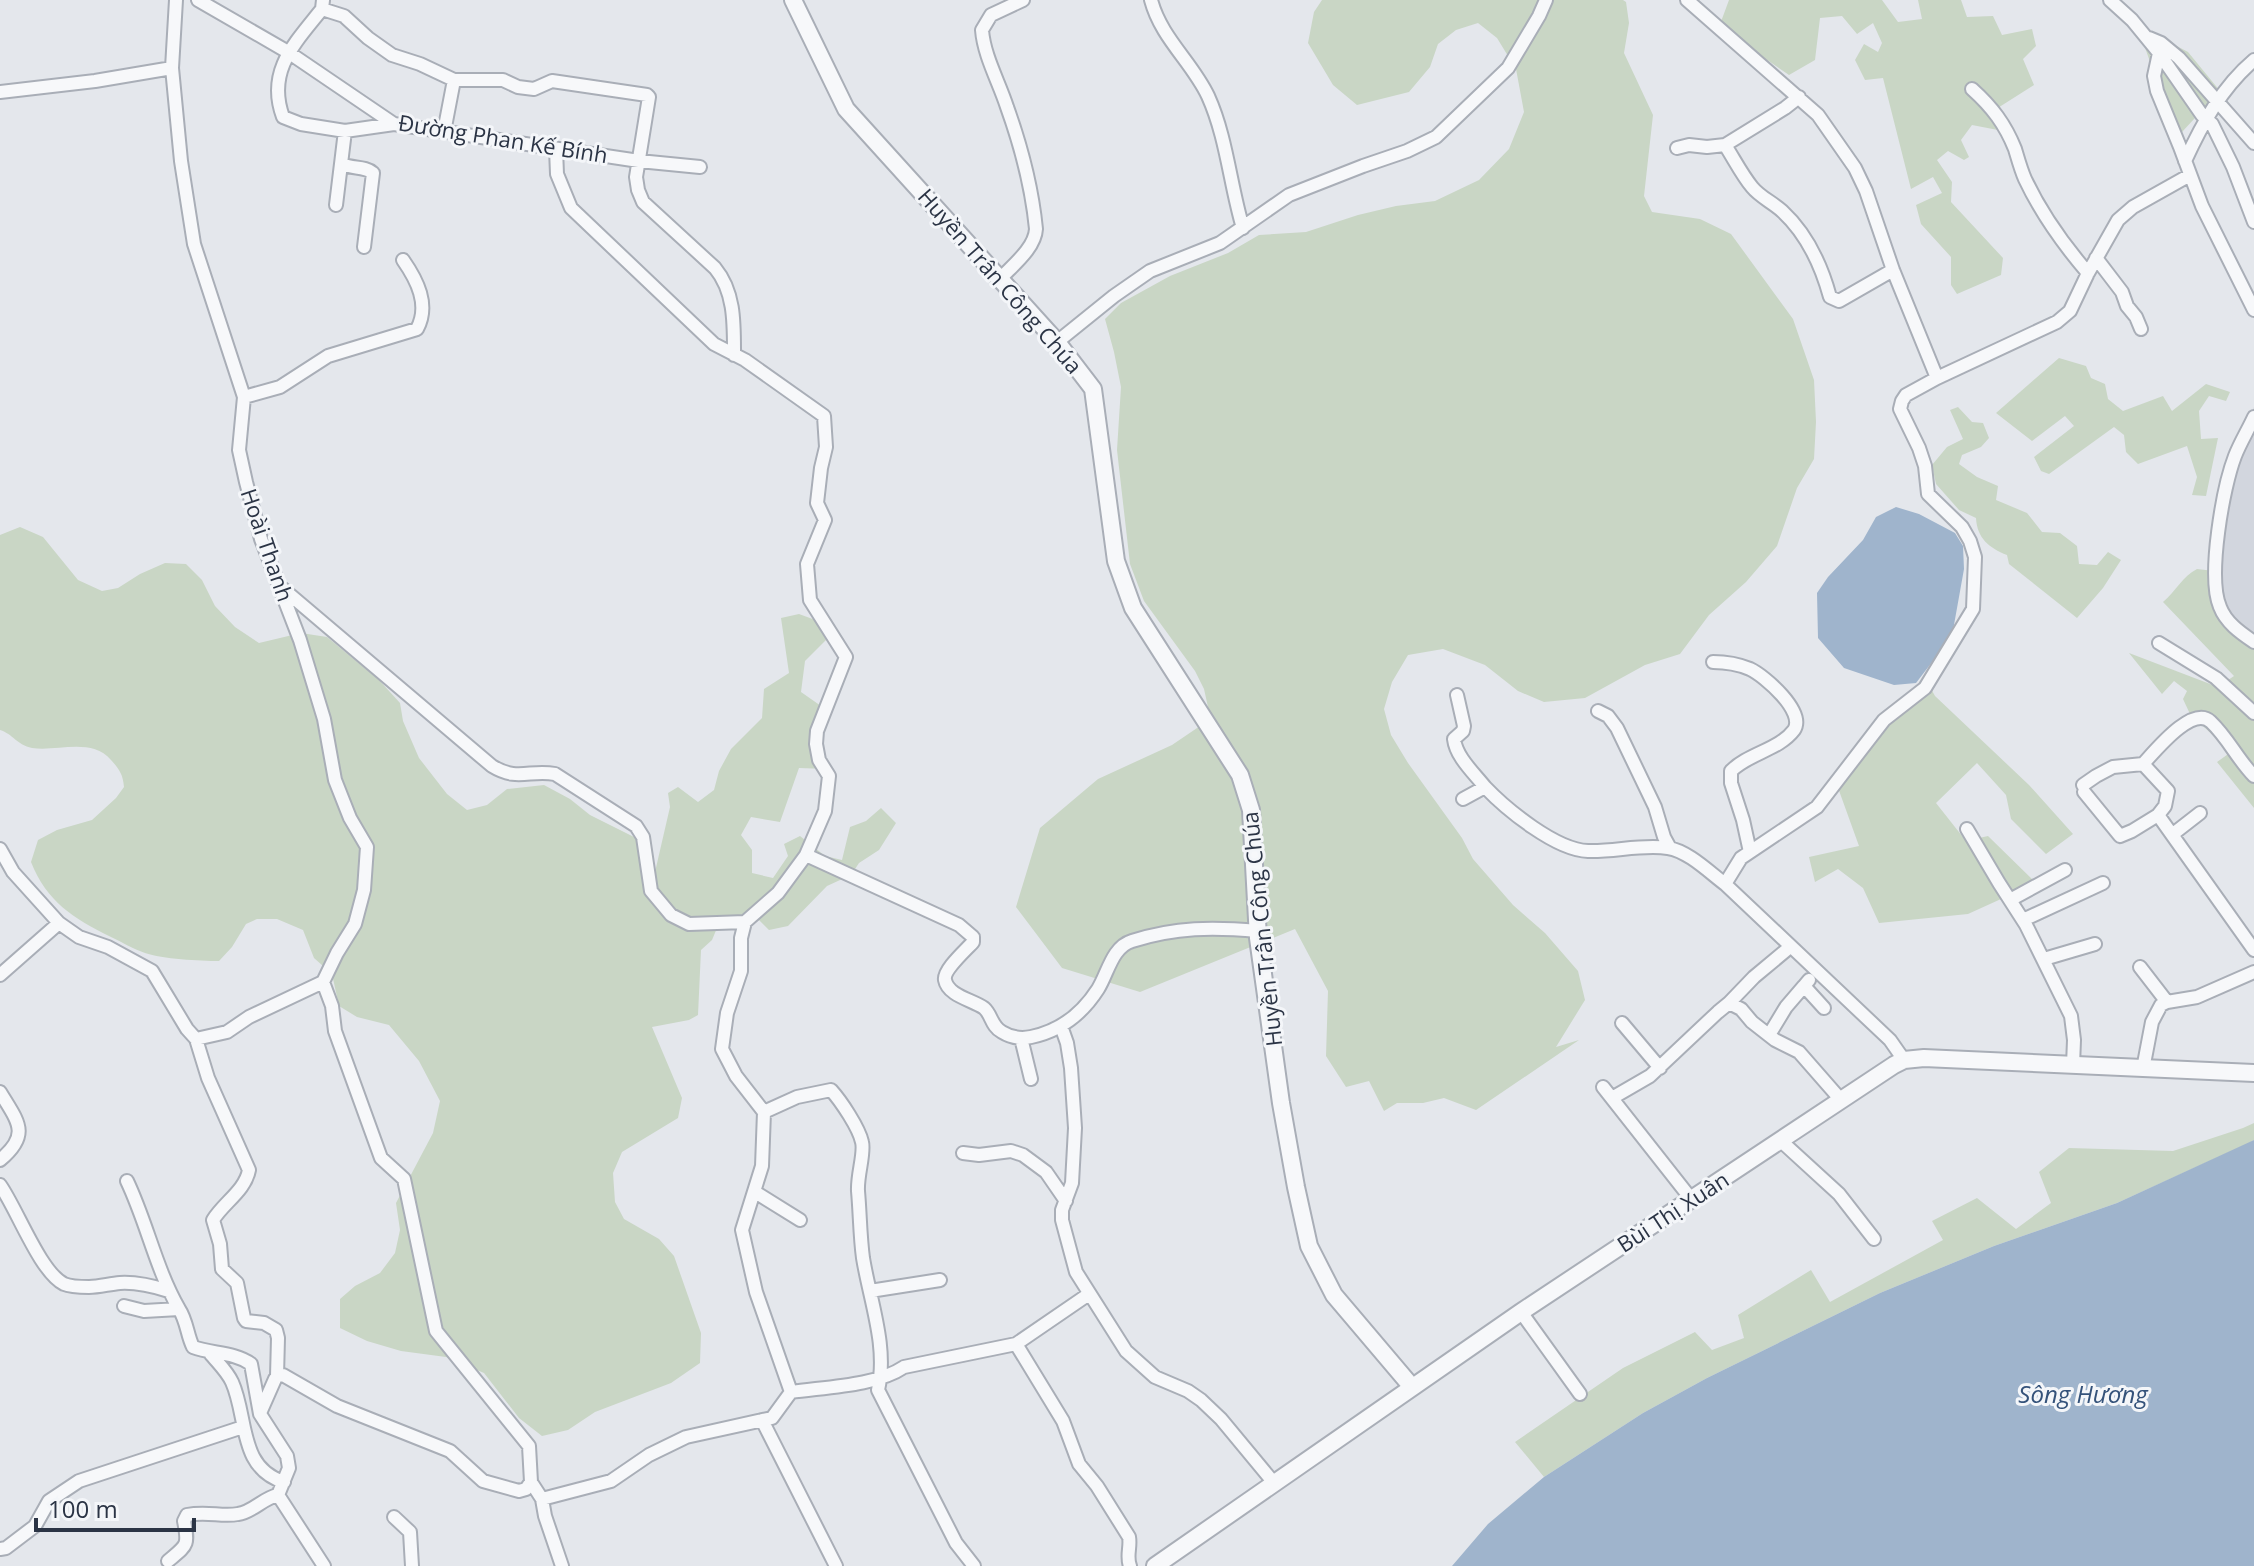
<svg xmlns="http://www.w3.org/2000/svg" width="2254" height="1566" font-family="'Open Sans',sans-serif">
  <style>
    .built { fill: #d2d6de }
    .green { fill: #c9d6c5 }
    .water { fill: #9fb4cc }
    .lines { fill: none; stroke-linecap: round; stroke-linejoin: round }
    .minor-casing { stroke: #a9aeb7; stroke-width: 16 }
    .tertiary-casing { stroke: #a9aeb7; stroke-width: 20 }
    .minor { stroke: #f7f8fa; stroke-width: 12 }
    .tertiary { stroke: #f7f8fa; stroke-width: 16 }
    .labels { text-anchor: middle; stroke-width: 6; stroke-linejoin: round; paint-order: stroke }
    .street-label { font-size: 22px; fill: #2b3445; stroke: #f4f6f9 }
    .water-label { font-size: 24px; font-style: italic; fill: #34527a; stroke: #f4f6f9 }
  </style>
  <rect width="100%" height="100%" fill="#e4e7ec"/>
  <path class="built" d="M2254,407V648L2218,604L2214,571L2240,446Z"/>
  <path class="green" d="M1322,0H1623L1626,2L1629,23L1624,53L1653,115L1644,196L1652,212L1700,219L1731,234L1793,319L1814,380L1816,422L1814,459L1797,488L1777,546L1746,582L1709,615L1680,654L1645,665L1585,698L1544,702L1518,691L1485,665L1443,649L1408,655L1392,682L1384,709L1391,735L1408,763L1462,838L1473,859L1513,905L1545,933L1578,971L1585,1000L1556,1047L1579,1040L1476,1110L1444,1098L1423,1103H1397L1384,1111L1369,1081L1346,1087L1326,1056L1328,991L1295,929L1140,992L1062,968L1016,907L1040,828L1098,779L1172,745L1200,726L1208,707L1204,689L1195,671L1144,601L1130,564L1117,450L1121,387L1114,352L1105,319L1121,303L1170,276L1228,253L1259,235L1306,232L1358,215L1396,206L1435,201L1479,180L1509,149L1524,112L1516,69L1497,38L1478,23L1456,30L1438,44L1430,67L1409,92L1357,105L1333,85L1308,43L1314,12Z
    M1729,0H1882L1898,22L1922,19L1918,0H1961L1967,17L1993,16L2002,35L2032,29L2036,46L2023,59L2034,85L1993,111L2003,131L1972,125L1961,140L1969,157L1964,160L1948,151L1937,160L1952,182L1951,202L2003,258L2001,275L1957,294L1951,285V257L1921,224L1916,205L1942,193L1933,177L1911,189L1883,78L1865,80L1855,60L1864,44L1878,52L1882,43L1873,23L1857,34L1842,16L1820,18L1815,60L1789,75L1719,27Z
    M2137,25L2188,52L2220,91L2182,132L2176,135Z
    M2059,358L2086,366L2091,378L2105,384L2108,399L2123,411L2163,396L2172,411L2206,384L2230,392L2226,401L2209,396L2199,411L2201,439L2218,438L2206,496L2192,495L2197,477L2187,446L2138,464L2126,452L2124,435L2114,427L2049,474L2041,471L2034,457L2074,426L2065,416L2032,441L1996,413Z
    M1958,407L1972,422L1983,423L1989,438L1981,447L1962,455L1959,464L1977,477L1998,486L1996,500L2027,513L2042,532L2060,533L2077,546L2079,564L2097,565L2108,552L2121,560L2103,588L2077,618L2009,564L2007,555C1989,548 1977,538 1976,518L1959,510L1936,484L1932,465L1947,447L1963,439L1950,410Z
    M20,527L43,537L78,580L102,591L118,588L140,574L165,563L186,564L202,580L215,606L235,627L259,643L301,633L327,637L379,680L400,703L403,721L419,758L447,794L467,810L487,805L507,789L544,785L570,799L590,815L636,838L642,875L655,872L670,807L668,793L678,787L698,802L714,790L719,771L731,749L762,718L764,689L789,673L781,618L799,614L818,621L826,640L805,661L801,692L821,706L810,732L815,746L827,769L799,768L780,822L751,817L741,835L752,850V873L773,878L788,856L784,844L800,836L825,856L842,860L850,827L866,821L881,808L896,823L879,850L859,863L851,875L827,886L788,926L769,930L753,914L722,916L712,940L701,950L698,1015L689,1020L652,1027L682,1098L678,1118L622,1152L613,1173L615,1202L624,1219L659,1239L674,1256L701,1333L700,1363L671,1383L595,1412L568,1430L542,1436L519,1418L484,1373L446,1357L401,1351L367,1341L340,1328V1299L355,1286L380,1273L395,1253L400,1230L396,1203L433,1133L440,1101L419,1061L389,1025L357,1017L339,1006L332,974L314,958L303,930L277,919H257L246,924L232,947L219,961C200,961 162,959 145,953C133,949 122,942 111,937C73,918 47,902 31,862L38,840L57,830L92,820L116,798L124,787C123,774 119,769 111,760C91,737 57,752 32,748C17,745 13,734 0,730V535Z
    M2197,569L2214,571L2218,604L2254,648V808L2217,762L2231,752L2190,714L2183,699L2187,691L2174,681L2162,694L2129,653L2218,687L2234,676L2163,602C2176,591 2183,576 2197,569Z
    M1930,687L1935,696L2029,785L2073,834L2046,854L2011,819L2006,795L1977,763L1936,803L1966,841L1988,836L2036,883L1968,914L1879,923L1863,888L1838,869L1815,882L1809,857L1859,846L1837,785L1881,714L1891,713Z
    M2254,1123V1140L2249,1143L2117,1203L1994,1246L1880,1293L1707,1378L1643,1413L1544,1477L1515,1442L1623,1368L1695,1332L1712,1350L1744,1338L1738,1315L1811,1270L1830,1302L1943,1240L1932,1221L1977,1198L2016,1229L2051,1203L2039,1172L2069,1148L2173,1151L2243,1128Z"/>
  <path class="water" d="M1896,507L1919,514L1955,533L1963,546L1964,569L1952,636L1916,683L1894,685L1844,668L1818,638L1817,593L1828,577L1863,540L1876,517Z
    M2254,1140V1566H1452L1488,1524L1544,1477L1643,1413L1707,1378L1880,1293L1994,1246L2117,1203Z"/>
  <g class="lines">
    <defs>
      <path id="minor" d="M176,0L172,68L181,161L194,244L244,397L239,450L246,482L261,539L300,640L324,719L335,780L350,818L367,847L364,890L355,924L337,953L323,982
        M198,0L288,52L394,124L639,161L700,167
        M323,0L322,9C295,43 266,71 283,117L301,124L345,131L394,124
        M1151,0C1161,38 1192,62 1208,96C1227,138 1230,185 1243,228
        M1687,0L1818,115L1855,168L1866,191L1893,270L1937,378
        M2110,0L2132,20L2159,53L2202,115L2212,124L2233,167L2254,222
        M322,9L344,16L368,38L392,55L420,64L454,80H503L518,87L534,89L552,81L647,95L649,97L636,177L638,190L643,202L715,268C735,292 734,324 734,355
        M2149,38L2161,43L2179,58L2254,143
        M2159,53L2154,76L2157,91L2180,147L2202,206L2254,310
        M1972,89C1992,107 2005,124 2015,149C2018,159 2021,170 2025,179C2041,213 2063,244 2088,273
        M0,92L95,81L172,68
        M444,132L454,80
        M1725,145C1734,159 1742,175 1752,187C1760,197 1772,202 1782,211C1807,234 1821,264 1830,297L1839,301L1893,270
        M1677,148L1689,145L1707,147L1725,145L1785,108L1799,97
        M556,149L557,174L571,208L714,344L745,360L824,416L826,447L821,468L817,503L825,520L807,564L810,600L846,657L817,731L816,744L819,760L829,776L825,811L806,855L778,893L745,922L741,938V971L727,1013L722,1049L736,1076L764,1112L762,1166L742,1230L756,1292L791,1392
        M2185,161C2202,124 2222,87 2254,60
        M342,164C352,169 365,166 373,173L364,247
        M336,205L345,131
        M2096,258L2122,292L2127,306L2136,317L2141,329
        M1000,279C1013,265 1035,248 1036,229C1032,188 1021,146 1007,107C999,82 984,56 982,30L991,15L1023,0
        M1057,342L1114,296L1150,271L1220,243L1289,195L1363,166L1407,151L1436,137L1508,68L1539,16L1546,0
        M244,397L280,387L328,356L417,329C430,305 417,280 403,260
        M2254,417C2248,430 2240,443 2235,456C2223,487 2207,577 2220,607C2226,623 2241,633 2254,642
        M282,588L492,766C518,782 530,769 555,774L636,826L643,837L651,891L671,915L689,924L745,922
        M2159,643L2216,678L2254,713
        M1713,662C1726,662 1738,664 1750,669C1765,676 1806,712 1794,730C1779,750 1749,753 1731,771V783L1743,820L1750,852
        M1457,695L1464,726L1463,731L1454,739C1456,757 1474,773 1485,787
        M1598,711L1608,716L1617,728L1655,807L1664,837L1670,848
        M2143,764L2168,791L2165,806L2158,815L2254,950
        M2083,785L2096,776L2113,767L2143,764C2156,750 2193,704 2211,722C2228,738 2238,760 2254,776
        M2084,792L2120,836L2132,831L2158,815
        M1463,799L1485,787C1507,810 1556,850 1588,851C1614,852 1642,844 1668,848C1688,851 1709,872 1725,884
        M1967,829L1999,883L2026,925L2071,1016L2074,1040L2073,1065
        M2173,834L2200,813
        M0,849L13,872L59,923L79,937L108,947L152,971L187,1029L196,1039L227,1032L249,1017L323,982
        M806,855L959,925L973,937V942C966,950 943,970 945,980C948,996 973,1000 984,1008C992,1015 991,1026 1002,1032C1010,1037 1021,1039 1031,1037C1060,1031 1082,1014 1098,989C1108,973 1112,947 1132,941C1176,927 1213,927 1258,931
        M2010,900L2065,870
        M2023,920L2103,883
        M2044,959L2095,944
        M2140,967L2167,1002
        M0,975L59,923
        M1809,980L1804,986L1824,1008
        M323,982L332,1006L335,1031L381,1158L404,1179L436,1331L529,1446L531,1482L542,1499L545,1516L562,1566
        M1729,1003L1754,977L1790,947
        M1622,1023L1660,1068
        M1061,1026L1067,1043L1071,1068L1075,1128L1072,1183L1062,1210V1220L1076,1272L1126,1351L1155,1377L1188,1391L1201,1400L1221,1419L1274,1483
        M1769,1035L1786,1007L1804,986
        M1021,1038L1031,1079
        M196,1039L208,1078L249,1170C245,1191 223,1203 213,1220L220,1244L222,1269L237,1283L244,1318L246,1321L264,1323L276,1330L278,1338L277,1376
        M1904,1060L1890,1040L1725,884L1741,858L1817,807L1884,720L1925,688L1973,609L1975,557L1970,541L1962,527L1928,494L1925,466L1919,448L1900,409L1902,401L1906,395L1937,378L2057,322L2070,311L2088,273L2118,220L2133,207L2190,175
        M2143,1069L2152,1022L2161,1005L2167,1002L2197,997L2254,972
        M1603,1087L1692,1200
        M0,1092C18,1122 31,1134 0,1160
        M1612,1098L1650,1076L1718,1012L1729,1003L1741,1009L1752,1022L1775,1040L1799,1052L1841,1100
        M764,1112L797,1097L831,1090C841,1101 859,1128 862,1142C865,1153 857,1175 858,1191C860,1213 860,1236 863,1258C870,1301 888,1347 878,1390L956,1543L974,1566
        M1781,1141L1839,1194L1874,1239
        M963,1153L979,1155L1011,1151L1023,1155L1046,1172L1066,1201
        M127,1181C147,1223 156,1269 179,1309
        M0,1185C17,1209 40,1272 64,1284C71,1287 81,1287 89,1287C99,1287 109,1284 120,1283C136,1282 153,1286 169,1291
        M755,1192L800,1220
        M870,1291L940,1280
        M124,1306L144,1311L179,1309C187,1321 187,1335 193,1347C212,1354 234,1352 251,1364L260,1414L287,1456L289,1468L278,1495L324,1566
        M1521,1312L1580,1394
        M1016,1344L1063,1421L1079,1464L1097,1486L1129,1537C1131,1547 1126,1556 1130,1566
        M210,1353C217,1362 227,1371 232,1382C248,1417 238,1468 284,1482
        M260,1413L275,1379L277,1376L283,1375L337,1406L450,1451L483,1481L519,1491L526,1489L531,1482
        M762,1420L836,1566
        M542,1499L611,1481L649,1455L686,1437L772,1418L791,1392C825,1387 876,1386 904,1367L1016,1344L1089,1294
        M394,1517L410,1532L412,1566
        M0,1549L6,1548L35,1526L49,1501L79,1481L243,1427
        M168,1561C187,1545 189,1546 184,1521L187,1515C207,1511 222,1517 238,1514C253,1512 263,1498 278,1495"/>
      <path id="tertiary" d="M793,0L846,109L1057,342L1093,389L1116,561L1133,608L1240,775L1251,810L1258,938L1281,1103L1296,1187L1309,1246L1334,1295L1412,1387
        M1155,1566L1521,1312L1894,1065L1904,1060L1924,1058L2254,1073"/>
    </defs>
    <use href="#minor" class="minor-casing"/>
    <use href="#tertiary" class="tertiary-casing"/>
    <use href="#minor" class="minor"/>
    <use href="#tertiary" class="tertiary"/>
  </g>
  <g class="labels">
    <g class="street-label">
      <text transform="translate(503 139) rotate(9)" y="8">Đường Phan Kế Bính</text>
      <text transform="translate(1000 281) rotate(49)" y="8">Huyền Trân Công Chúa</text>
      <text transform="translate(267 545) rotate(71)" y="8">Hoài Thanh</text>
      <text transform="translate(1262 929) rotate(-96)" y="8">Huyền Trân Công Chúa</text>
      <text transform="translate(1673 1212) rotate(-33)" y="8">Bùi Thị Xuân</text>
    </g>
    <g class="water-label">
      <text x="2083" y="1403">Sông Hương</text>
    </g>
  </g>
  <path d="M36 1518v12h158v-12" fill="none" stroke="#2b3445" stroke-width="4"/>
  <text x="48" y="1518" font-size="24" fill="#2b3445" stroke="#f4f6f9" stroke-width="6" paint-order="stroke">100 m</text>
</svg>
